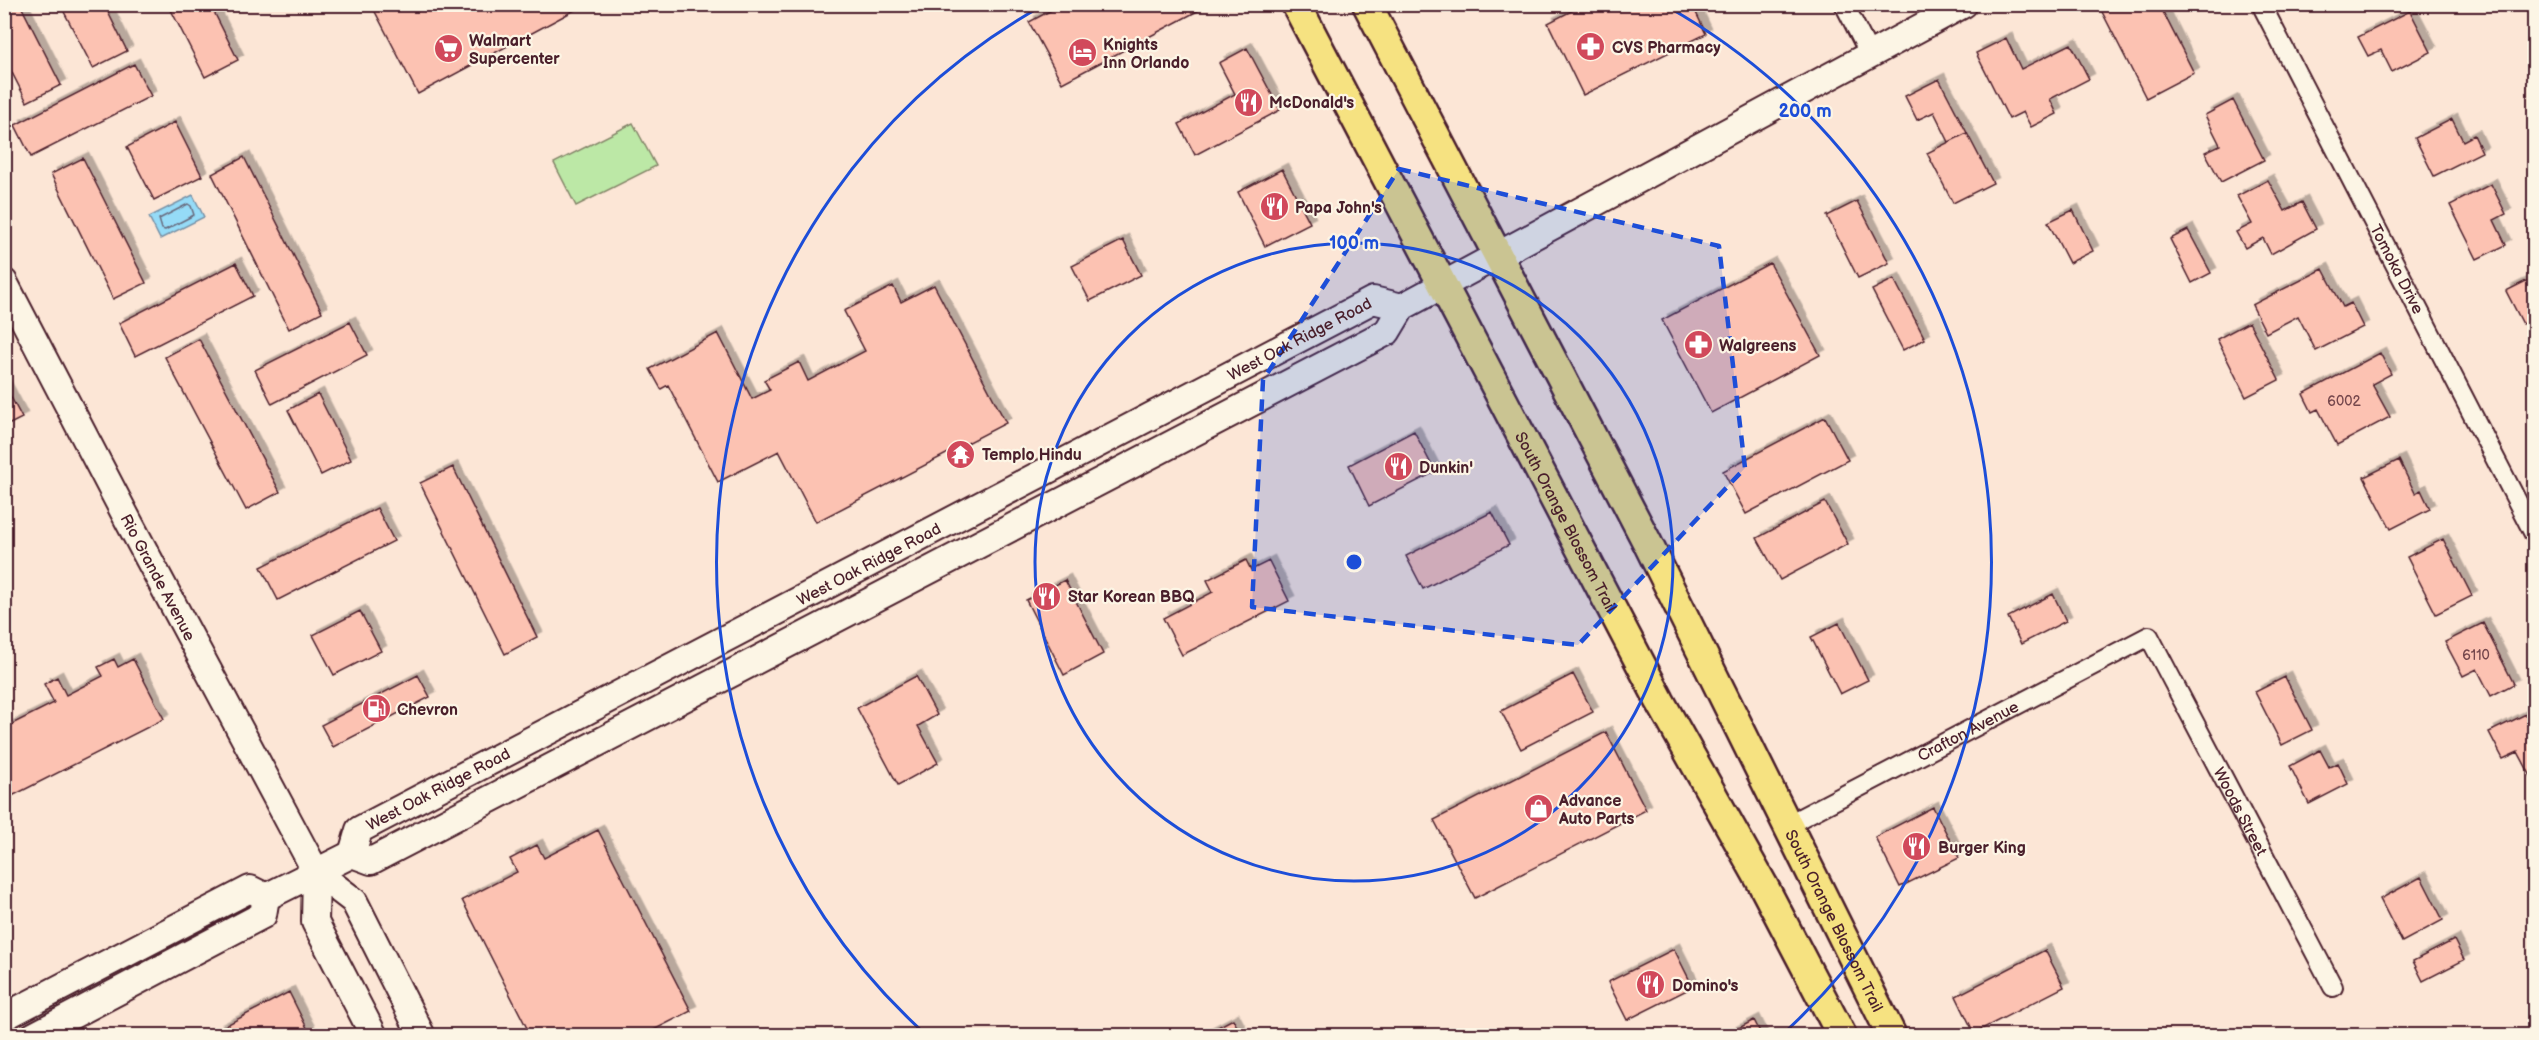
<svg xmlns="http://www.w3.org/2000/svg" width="2539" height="1040" font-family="'Balsamiq Sans',sans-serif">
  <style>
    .green { fill: #bce8a6; stroke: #838468; stroke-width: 1.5 }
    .water { fill: #95dbf7; stroke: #7790a5; stroke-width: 1.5 }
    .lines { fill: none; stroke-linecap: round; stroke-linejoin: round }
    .shore { stroke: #686a7d; stroke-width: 1.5 }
    .building { fill: #fcc2b2; stroke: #4a1f2b; stroke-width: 1.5; filter: url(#shadow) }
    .street-casing { stroke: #4a1f2b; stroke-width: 22 }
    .secondary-casing { stroke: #4a1f2b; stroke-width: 30 }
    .primary-casing { stroke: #4a1f2b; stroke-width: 33 }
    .street { stroke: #fcf5e5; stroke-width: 18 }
    .secondary { stroke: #fcf5e5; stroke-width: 26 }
    .primary { stroke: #f6e281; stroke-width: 28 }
    .marked { fill: #1d4ed8; fill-opacity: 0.2; stroke: #1d4ed8; stroke-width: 4.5; stroke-dasharray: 12 8; stroke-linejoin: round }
    .ring { fill: none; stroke: #1d4ed8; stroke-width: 3 }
    .labels { text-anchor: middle; stroke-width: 4.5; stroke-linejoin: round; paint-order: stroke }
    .number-label { font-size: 14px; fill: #76484d }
    .poi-label { font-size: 16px; font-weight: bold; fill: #4a1f2b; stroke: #fcf5e5; text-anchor: start }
    .street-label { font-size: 16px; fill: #4a1f2b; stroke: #fcf5e5 }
    .centre { fill: #1d4ed8; stroke: #fcf5e5; stroke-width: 3 }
    .ring-label { font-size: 18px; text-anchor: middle; font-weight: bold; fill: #1d4ed8; stroke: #fcf5e5; stroke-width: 4.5; stroke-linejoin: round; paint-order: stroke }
  </style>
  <defs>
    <filter id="shadow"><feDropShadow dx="5.5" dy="-5.5" stdDeviation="0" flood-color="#0004"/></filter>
  </defs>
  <rect width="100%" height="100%" fill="#fce6d6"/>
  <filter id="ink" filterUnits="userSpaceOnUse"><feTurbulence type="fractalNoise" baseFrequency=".0167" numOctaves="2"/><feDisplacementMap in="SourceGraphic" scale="12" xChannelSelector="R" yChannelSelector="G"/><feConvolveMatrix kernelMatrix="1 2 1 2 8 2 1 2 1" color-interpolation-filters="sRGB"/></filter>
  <g filter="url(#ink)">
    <path class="green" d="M633,123L656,166L576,206L554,163Z"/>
    <path class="water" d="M193,195L204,217L160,239L149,217Z"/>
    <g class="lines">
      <path class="shore" d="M188,204L191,206L194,215L165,230L162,229L159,219Z"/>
    </g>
    <path class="building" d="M4,4H20L61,85L27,102L4,57Z
      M60,4H104L127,51L93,68Z
      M168,4H210L238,60L205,77Z
      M371,4H586L418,94Z
      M1063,4H1207V6L1062,83L1029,22Z
      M1585,4H1692L1706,34L1583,95L1548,23Z
      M2098,4H2159L2194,73L2146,98Z
      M2410,11L2431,52L2392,72L2381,50L2368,56L2358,37Z
      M2006,38L2021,69L2071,44L2089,79L2050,99L2057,114L2031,127L2023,112L2009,119L1976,53Z
      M1247,48L1280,110L1195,155L1179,124L1235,94L1219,63Z
      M134,64L151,96L31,157L15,125Z
      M1939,79L1967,133L1949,142L1934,112L1917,120L1905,96Z
      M2233,100L2264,160L2221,182L2205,152L2220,145L2205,115Z
      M2452,119L2463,141L2474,135L2482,152L2434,176L2415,138Z
      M175,122L202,176L154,200L127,147Z
      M1967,133L1993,183L1953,203L1927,153Z
      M244,157L322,312L289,329L212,174Z
      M83,158L146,283L113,299L51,174Z
      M1282,169L1310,223L1265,246L1238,192Z
      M2268,180L2285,211L2302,202L2316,229L2271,254L2263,238L2245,248L2236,232L2252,224L2237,196Z
      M2491,184L2506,214L2494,220L2506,245L2477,259L2450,205Z
      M1857,201L1889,263L1858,278L1827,216Z
      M2073,210L2093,251L2069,263L2048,222Z
      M2188,230L2211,273L2192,283L2170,239Z
      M1123,240L1141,275L1090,301L1072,266Z
      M236,263L253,296L135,356L119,323Z
      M1770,263L1820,355L1711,413L1662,320Z
      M2323,269L2343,307L2351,303L2363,327L2316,351L2298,316L2266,333L2252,305Z
      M2532,278L2534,284V318L2523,324L2506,291Z
      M1894,279L1925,339L1903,350L1872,290Z
      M934,285L1006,423L816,522L779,451L718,482L668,385L661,389L650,369L718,333L752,399L770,390L764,380L799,362L808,381L865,351L844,311L893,286L901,302Z
      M350,322L367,355L272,404L255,370Z
      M2249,322L2279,380L2246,397L2217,339Z
      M199,339L280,492L246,510L165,357Z
      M2380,353L2391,374L2372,384L2390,417L2337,445L2318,409L2312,412L2303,394Z
      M4,384L22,418L4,427Z
      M318,394L351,460L321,475L288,410Z
      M1825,417L1848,460L1746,514L1723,471Z
      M1414,431L1435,472L1369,506L1349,465Z
      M2399,460L2415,493L2421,490L2430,509L2391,529L2364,477Z
      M453,467L537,637L505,654L420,483Z
      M1825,502L1848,544L1780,580L1757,538Z
      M377,508L394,541L278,600L261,567Z
      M1492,512L1509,545L1423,589L1406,556Z
      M2443,539L2472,596L2436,614L2407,557Z
      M1246,560L1251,570L1269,561L1289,601L1182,655L1163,618L1213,592L1207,580Z
      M1065,580L1103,654L1064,675L1026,600Z
      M2053,594L2066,621L2021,644L2008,617Z
      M360,611L381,651L334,675L313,635Z
      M1839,623L1868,680L1840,694L1811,637Z
      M2483,623L2514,684L2491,696L2477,669L2463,676L2445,642Z
      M114,659L118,667L133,659L164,719L4,800V728L54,703L44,684L57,677L66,695L103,676L98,667Z
      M1573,674L1593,712L1521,749L1501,711Z
      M418,675L430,697L333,747L321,725Z
      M916,676L937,715L918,726L938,763L898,785L857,708Z
      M2285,677L2312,730L2282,745L2255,692Z
      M2528,713L2534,724L2533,780L2518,752L2503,759L2489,732Z
      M1606,732L1646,810L1475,898L1434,820Z
      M2320,750L2329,767L2338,763L2348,784L2309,804L2290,766Z
      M1933,807L1959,858L1900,887L1875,837Z
      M598,830L691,1011L642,1036H531L462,900L517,872L510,859L537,845L544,858Z
      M2421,877L2443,920L2402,942L2380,899Z
      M2454,940L2464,960L2423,981L2413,961Z
      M1674,949L1693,987L1627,1020L1608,982Z
      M2045,950L2064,987L1974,1033L1956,996Z
      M289,992L311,1036H215L219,1034L217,1030Z
      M1233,1019L1242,1036H1201Z
      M1754,1020L1762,1036H1724Z"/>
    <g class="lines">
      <defs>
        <g id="street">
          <path d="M1844,4L1870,55"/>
          <path id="s1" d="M2261,4L2534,534"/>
          <path id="s2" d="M1787,825L2149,636L2333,987"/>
        </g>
        <g id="secondary">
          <path id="s3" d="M4,282L130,524L316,872L354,901L422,1036"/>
          <path id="s4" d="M352,854L359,830L1333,321L1373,300L1402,307"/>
          <path d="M316,872L315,922L374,1036"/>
          <path d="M266,897L352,854L371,861L1387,332L1402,307L1964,4"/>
          <path d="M4,1017L250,889L266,897"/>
          <path d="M33,1036L263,915L266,897"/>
        </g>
        <g id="primary">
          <path id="s5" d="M1296,4L1660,701L1763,885L1842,1036"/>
          <path id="s6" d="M1367,4L1647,542L1892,1036"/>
        </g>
      </defs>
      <use href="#street" class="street-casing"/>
      <use href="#secondary" class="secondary-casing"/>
      <use href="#primary" class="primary-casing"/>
      <use href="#street" class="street"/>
      <use href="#secondary" class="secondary"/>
      <use href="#primary" class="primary"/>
    </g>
  </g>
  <path class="marked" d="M1399,169L1719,246L1745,468L1578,645L1252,607L1263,380Z"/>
  <g class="ring">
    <circle cx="1354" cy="562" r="319"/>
    <path d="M923 1032A638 638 0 0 1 1040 7M1668 7A638 638 0 0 1 1785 1032"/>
  </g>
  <defs>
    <symbol id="pharmacy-disc" viewBox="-11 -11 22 22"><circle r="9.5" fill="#d1495b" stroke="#fcf5e5"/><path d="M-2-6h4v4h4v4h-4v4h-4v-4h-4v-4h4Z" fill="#fff"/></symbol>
    <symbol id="supermarket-disc" viewBox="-11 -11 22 22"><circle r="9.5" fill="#d1495b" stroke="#fcf5e5"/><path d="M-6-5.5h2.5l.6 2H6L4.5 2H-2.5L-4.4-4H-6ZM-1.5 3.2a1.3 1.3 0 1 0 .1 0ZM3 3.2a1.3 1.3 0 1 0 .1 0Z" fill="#fff"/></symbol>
    <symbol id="hotel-disc" viewBox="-11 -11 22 22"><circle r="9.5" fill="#d1495b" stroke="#fcf5e5"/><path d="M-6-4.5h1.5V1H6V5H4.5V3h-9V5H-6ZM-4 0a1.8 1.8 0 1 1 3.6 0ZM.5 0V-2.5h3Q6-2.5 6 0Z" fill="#fff"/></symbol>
    <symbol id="restaurant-disc" viewBox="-11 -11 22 22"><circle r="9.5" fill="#d1495b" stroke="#fcf5e5"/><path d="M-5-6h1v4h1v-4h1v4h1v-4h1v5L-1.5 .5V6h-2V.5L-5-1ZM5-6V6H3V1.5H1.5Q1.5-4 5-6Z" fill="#fff"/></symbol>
    <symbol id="temple-disc" viewBox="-11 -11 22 22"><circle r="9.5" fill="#d1495b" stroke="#fcf5e5"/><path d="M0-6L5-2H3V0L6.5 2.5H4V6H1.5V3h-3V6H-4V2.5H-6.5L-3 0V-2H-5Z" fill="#fff"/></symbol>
    <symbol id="fuel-disc" viewBox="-11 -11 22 22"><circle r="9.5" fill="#d1495b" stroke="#fcf5e5"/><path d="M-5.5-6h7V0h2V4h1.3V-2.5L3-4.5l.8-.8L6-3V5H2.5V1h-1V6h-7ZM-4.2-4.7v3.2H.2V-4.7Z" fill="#fff"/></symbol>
    <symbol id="shop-disc" viewBox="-11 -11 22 22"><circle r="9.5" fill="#d1495b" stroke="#fcf5e5"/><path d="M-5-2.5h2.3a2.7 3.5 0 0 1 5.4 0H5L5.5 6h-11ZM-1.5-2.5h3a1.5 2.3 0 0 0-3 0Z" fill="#fff"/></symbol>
  </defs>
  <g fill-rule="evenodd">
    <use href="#pharmacy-disc" x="1574" y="30" width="33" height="33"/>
    <use href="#supermarket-disc" x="432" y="32" width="33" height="33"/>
    <use href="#hotel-disc" x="1066" y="36" width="33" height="33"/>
    <use href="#restaurant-disc" x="1232" y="86" width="33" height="33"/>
    <use href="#restaurant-disc" x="1258" y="190" width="33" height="33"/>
    <use href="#pharmacy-disc" x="1682" y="328" width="33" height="33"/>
    <use href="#temple-disc" x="944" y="438" width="33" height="33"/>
    <use href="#restaurant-disc" x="1382" y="450" width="33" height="33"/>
    <use href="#restaurant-disc" x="1030" y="580" width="33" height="33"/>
    <use href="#fuel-disc" x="360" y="692" width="33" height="33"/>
    <use href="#shop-disc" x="1522" y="792" width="33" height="33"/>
    <use href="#restaurant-disc" x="1900" y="830" width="33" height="33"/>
    <use href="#restaurant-disc" x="1634" y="968" width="33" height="33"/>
  </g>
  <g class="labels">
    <g class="number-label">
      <text x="2344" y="406">6002</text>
      <text x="2476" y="660">6110</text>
    </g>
    <g class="poi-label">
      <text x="469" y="46">Walmart<tspan x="469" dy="18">Supercenter</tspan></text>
      <text x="1103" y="50">Knights<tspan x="1103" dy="18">Inn Orlando</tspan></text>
      <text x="1612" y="53">CVS Pharmacy</text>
      <text x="1269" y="108">McDonald's</text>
      <text x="1295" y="213">Papa John's</text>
      <text x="1719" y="351">Walgreens</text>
      <text x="982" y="460">Templo Hindu</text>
      <text x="1419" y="473">Dunkin'</text>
      <text x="1068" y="602">Star Korean BBQ</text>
      <text x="397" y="715">Chevron</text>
      <text x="1559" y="806">Advance<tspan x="1559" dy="18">Auto Parts</tspan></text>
      <text x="1938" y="853">Burger King</text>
      <text x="1672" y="991">Domino's</text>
    </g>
    <g class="street-label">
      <text dy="6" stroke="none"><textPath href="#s1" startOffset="298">Tomoka Drive</textPath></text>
      <text dy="6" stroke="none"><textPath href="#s4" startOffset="1086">West Oak Ridge Road</textPath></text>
      <text dy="6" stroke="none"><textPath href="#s5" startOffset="584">South Orange Blossom Trail</textPath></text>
      <text dy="6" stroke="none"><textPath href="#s4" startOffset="600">West Oak Ridge Road</textPath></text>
      <text dy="6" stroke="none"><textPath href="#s3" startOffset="333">Rio Grande Avenue</textPath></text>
      <text dy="6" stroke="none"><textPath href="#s2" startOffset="204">Crafton Avenue</textPath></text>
      <text dy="6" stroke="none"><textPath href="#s4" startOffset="114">West Oak Ridge Road</textPath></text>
      <text dy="6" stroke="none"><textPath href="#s2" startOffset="606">Woods Street</textPath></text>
      <text dy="6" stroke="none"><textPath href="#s6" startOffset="1029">South Orange Blossom Trail</textPath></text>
    </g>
  </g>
  <circle cx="1354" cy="562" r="9" class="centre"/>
  <g class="ring-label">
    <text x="1805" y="117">200 m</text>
    <text x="1354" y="249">100 m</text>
  </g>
  <rect width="2539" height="1040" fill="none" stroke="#fcf5e5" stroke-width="24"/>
  <rect x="12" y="12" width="2515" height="1016" fill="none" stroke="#4a1f2b" stroke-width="2" filter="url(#ink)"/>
</svg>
